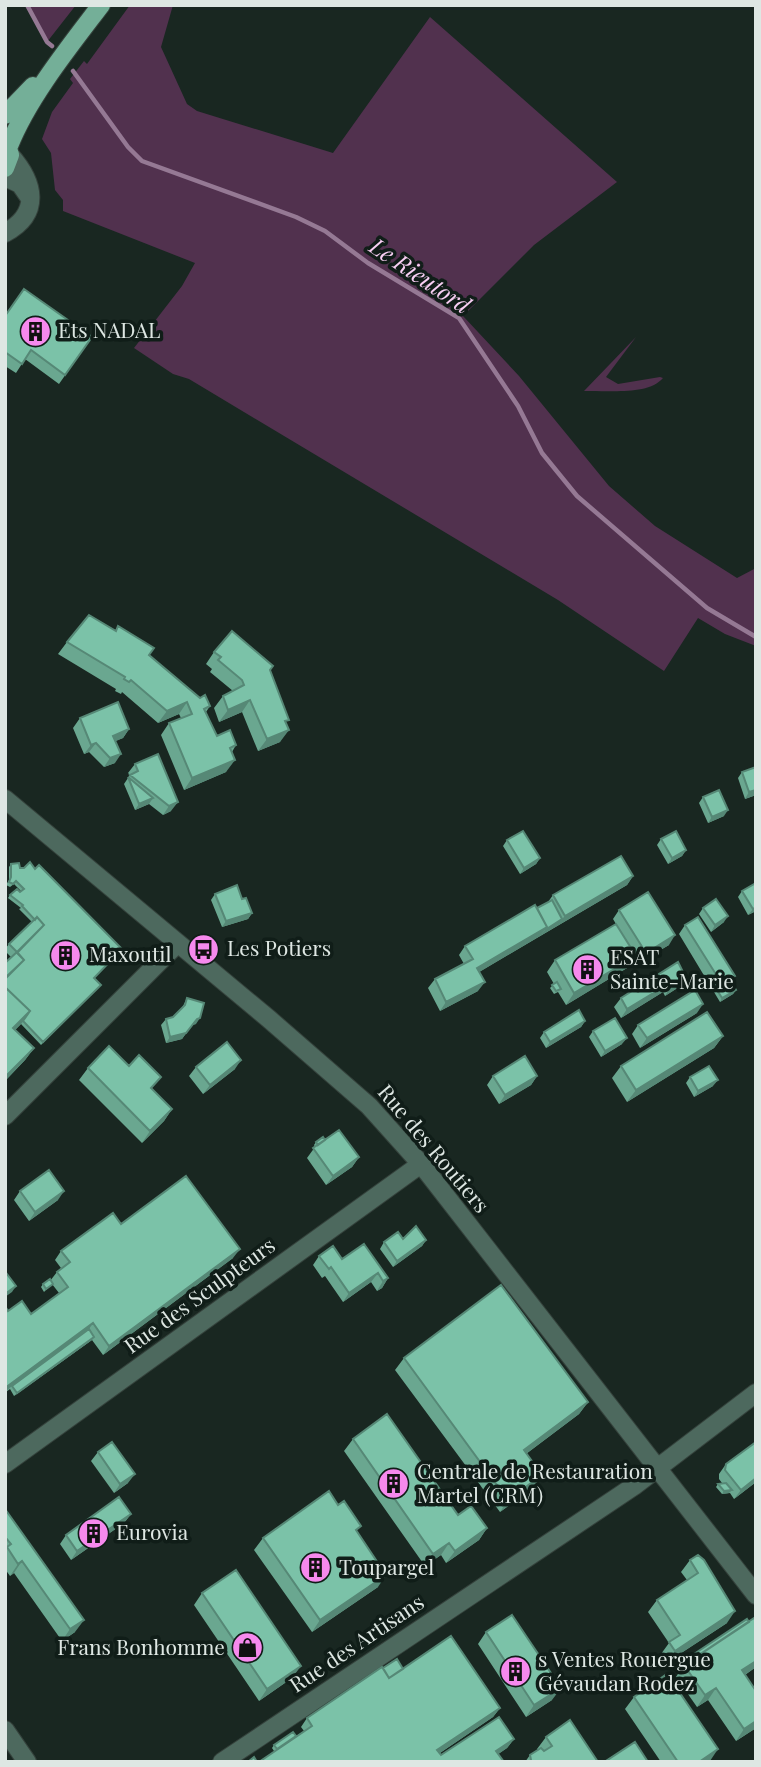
<svg xmlns="http://www.w3.org/2000/svg" width="761" height="1767" font-family="'Playfair Display',serif">
  <style>
    .green { fill: #51314e }
    .lines { fill: none; stroke-linecap: round; stroke-linejoin: round }
    .stream { stroke: #957994; stroke-width: 4.5 }
    .minor-casing { stroke: #35423c; stroke-width: 20 }
    .major-casing { stroke: #35423c; stroke-width: 20 }
    .minor { stroke: #4d695e; stroke-width: 18 }
    .major { stroke: #74af98; stroke-width: 18 }
    .wall { fill: #6aa790 }
    .shaded-wall { fill: #568876 }
    .building { fill: #7bc2a8; stroke: #568876; stroke-width: 2 }
    .labels { text-anchor: middle; stroke-width: 7; stroke-linejoin: round; paint-order: stroke }
    .poi-label { font-size: 21px; fill: #dee7e3; stroke: #101d18; text-anchor: start }
    .street-label { font-size: 21px; fill: #dee7e3; stroke: #101d18 }
    .water-label { font-size: 23px; font-style: italic; fill: #f9cff4; stroke: #101d18 }
  </style>
  <rect width="100%" height="100%" fill="#192721"/>
  <path class="green" d="M27,5H76L47,42Z
    M130,5H173L161,47L187,104L197,111L333,153L430,17L617,182L534,245L463,316L519,376L609,486L655,526L737,578L756,568V646L725,634L698,618L664,671L558,600L189,379L173,374L134,348L182,286L195,263L63,211V200L55,190L51,153L42,139L52,112L73,83L70,79L84,61L87,64Z
    M636,337L606,377L618,384L660,377L663,378C648,396 606,390 584,391Z"/>
  <g class="lines">
    <path class="stream" d="M27,5L47,42L52,46
      M73,71L128,147L142,161L296,217L325,231L368,263L459,318L518,406L542,453L577,496L707,608L756,637"/>
    <defs>
      <path id="minor" d="M5,177L20,184L29,197
        M5,233C42,213 34,182 10,155
        M5,799L269,1019L369,1106L421,1164L756,1595
        M5,1116L178,943
        M5,1464L421,1164
        M5,1730L27,1762
        M222,1762L634,1486L756,1393"/>
      <path id="major" d="M5,115L33,86
        M5,139L10,155L5,168
        M9,146C28,98 69,47 101,5"/>
    </defs>
    <use href="#minor" class="minor-casing"/>
    <use href="#major" class="major-casing"/>
    <use href="#minor" class="minor"/>
    <use href="#major" class="major"/>
  </g>
  <path class="wall" d="M5,316L92,337L59,384L25,359L16,373L5,366Z
    M67,642L149,655L210,706L206,712L217,736L236,745L232,752L226,772L184,790L161,735L169,723L181,718L179,714L158,723L122,692L121,694L115,691L116,689L58,654Z
    M214,652L270,670L286,724L280,742L258,751L242,712L219,722L214,708L223,696L233,691L210,672L212,669L206,664Z
    M80,718L129,729L123,738L115,741V763L104,767L89,752L84,754L73,728Z
    M158,754L171,811L163,815L149,804L135,810L124,784L130,775L128,773L135,764Z
    M756,767V795L745,799L738,778L742,772Z
    M703,797L724,816L708,823L699,803Z
    M661,839L686,850L682,856L668,864L657,845Z
    M507,840L540,858L536,864L520,874L503,846Z
    M11,864L20,868L35,869L122,949L94,978L101,985L41,1045L21,1024L15,1030L34,1048L25,1060L5,1081V963L11,957L5,951V949L9,944L32,922L19,909L21,908L8,898L10,895L21,891L14,884L10,887L6,885L9,880V867Z
    M633,876L627,885L479,972L478,991L440,1011L428,988L435,979L464,964L459,955L465,946L548,902L553,895Z
    M756,883V911L748,915L738,897L742,891Z
    M215,894L242,899L252,913L248,919L222,927L211,900Z
    M703,908L724,922L711,932L699,914Z
    M619,910L669,945L640,962L622,933L636,956L627,968L566,1005L558,992L554,994L550,988L554,984L547,972L555,960L616,924L613,919Z
    M685,925L735,976L731,982L736,990L733,994L720,1002L679,934Z
    M686,978L679,987L665,996L663,992L621,1018L614,1007L621,998Z
    M187,998L196,1024L192,1025L182,1039L166,1043L161,1025L166,1019L173,1017L182,1008Z
    M697,1013L640,1048L632,1034L638,1025Z
    M585,1021L581,1027L546,1048L540,1038L544,1032Z
    M593,1031L622,1044L601,1057L589,1037Z
    M723,1036L714,1048L627,1102L612,1078L621,1066Z
    M196,1067L235,1069L203,1094L189,1076Z
    M88,1068L172,1109L164,1121L142,1143L79,1080Z
    M493,1076H537L531,1085L499,1104L487,1085Z
    M690,1077L713,1086L694,1097L686,1083Z
    M325,1140L359,1157L352,1167L326,1185L307,1158L315,1147L314,1145L316,1142Z
    M20,1191L58,1200L29,1221L14,1200Z
    M121,1224L233,1258L103,1355L92,1340L14,1396L10,1389L6,1392L7,1399L5,1400V1306L8,1311L31,1314L59,1293L52,1284L44,1292L41,1287L43,1284L50,1281L57,1272L61,1268L55,1260L61,1251Z
    M403,1239L426,1240L422,1246L393,1267L380,1249L384,1242Z
    M364,1244L388,1278L382,1288L377,1291L371,1282L343,1302L325,1276L322,1278L313,1265L319,1256L342,1259Z
    M404,1358L588,1402L579,1414L526,1454L542,1475L534,1487L500,1512L395,1370Z
    M353,1439L458,1515L487,1528L479,1540L446,1563L441,1555L425,1566L344,1451Z
    M98,1452L128,1483L114,1493L91,1461Z
    M726,1464L756,1482L734,1499L730,1493L722,1494L716,1487L718,1484L722,1483L719,1479V1474Z
    M5,1509L75,1632L62,1641L14,1573L10,1576L5,1569Z
    M131,1514L124,1523L71,1560L60,1544L66,1535Z
    M357,1532L378,1587L312,1632L254,1550L263,1538Z
    M690,1560L727,1623L666,1663L661,1654L669,1643L648,1612L657,1600L687,1580L681,1572Z
    M202,1593L292,1678L259,1701L194,1605Z
    M486,1632L552,1700L526,1717L478,1644Z
    M688,1658L756,1667L745,1675L756,1691V1728L736,1741L708,1700L697,1707L676,1677Z
    M383,1668H403L500,1708L493,1717L440,1753L441,1755L514,1739L507,1748L498,1754L504,1762L274,1751L272,1748L274,1745L296,1736L304,1731L301,1727L307,1718Z
    M634,1697L710,1761L708,1762H661L625,1709Z
    M546,1737L598,1762H525L530,1755L538,1750L537,1749Z"/>
  <path class="shaded-wall" d="M250,700L242,712L219,722L228,710Z
    M187,702L179,714L158,723L167,711Z
    M129,729L123,738L107,745L113,736Z
    M289,730L280,742L258,751L267,739Z
    M96,743L89,752L84,754L91,745Z
    M121,754L115,763L104,767L110,758Z
    M235,760L226,772L184,790L192,778Z
    M756,790V795L745,799L749,792Z
    M153,798L149,804L135,810L139,804Z
    M178,802L171,811L163,815L169,806Z
    M728,810L724,816L708,823L712,817Z
    M686,850L682,856L668,864L672,858Z
    M540,858L536,864L520,874L524,868Z
    M633,876L627,885L540,936L545,930L562,919L565,916Z
    M756,907V911L748,915L753,909Z
    M252,913L248,919L222,927L226,921Z
    M728,916L724,922L711,932L715,925Z
    M547,927L540,936L471,977L477,968Z
    M675,935L669,945L640,962L646,953Z
    M636,956L627,968L566,1005L574,993Z
    M735,976L728,986L717,990L715,993L722,984Z
    M686,978L679,987L665,996L671,986Z
    M485,982L478,991L440,1011L446,1002Z
    M670,983L663,992L621,1018L627,1009Z
    M736,990L733,994L720,1002L722,998Z
    M703,1004L697,1013L640,1048L647,1038Z
    M30,1011L22,1023L5,1040L13,1028Z
    M200,1018L196,1024L192,1025L182,1039L166,1043L170,1037L197,1019Z
    M585,1021L581,1027L546,1048L550,1042Z
    M723,1036L714,1048L627,1102L636,1090Z
    M627,1038L622,1044L601,1057L605,1051Z
    M34,1048L25,1060L5,1081V1077Z
    M241,1060L235,1069L203,1094L210,1085Z
    M537,1076L531,1085L499,1104L505,1095Z
    M718,1080L713,1086L694,1097L698,1091Z
    M172,1109L164,1121L142,1143L150,1131Z
    M359,1157L352,1167L326,1185L333,1176Z
    M64,1191L58,1200L29,1221L35,1212Z
    M426,1240L422,1246L393,1267L397,1261Z
    M240,1249L233,1258L103,1355L109,1346Z
    M378,1273L371,1282L343,1302L349,1293Z
    M388,1278L382,1288L377,1291L383,1281Z
    M16,1286L12,1292L5,1297V1294Z
    M93,1323L87,1332L12,1386L5,1392V1388Z
    M94,1337L92,1340L14,1396L17,1393Z
    M588,1402L579,1414L515,1462L524,1450Z
    M135,1474L128,1483L114,1493L120,1484Z
    M542,1475L534,1487L500,1512L508,1500Z
    M756,1478V1482L734,1499L741,1490Z
    M732,1490L729,1493L722,1494L724,1491Z
    M131,1514L124,1523L71,1560L77,1551Z
    M487,1528L479,1540L446,1563L455,1551Z
    M449,1543L441,1555L425,1566L433,1554Z
    M22,1561L14,1573L10,1576L18,1564Z
    M386,1575L378,1587L312,1632L320,1620Z
    M735,1611L727,1623L666,1663L675,1651Z
    M84,1620L75,1632L62,1641L70,1629Z
    M756,1661V1667L734,1682L742,1670Z
    M301,1666L292,1678L259,1701L267,1689Z
    M561,1688L552,1700L526,1717L534,1705Z
    M716,1688L708,1700L697,1707L705,1695Z
    M500,1708L493,1717L431,1759L437,1750Z
    M756,1721V1728L736,1741L744,1729Z
    M514,1739L507,1748L490,1760L496,1751Z
    M718,1749L710,1761L708,1762H699Z"/>
  <path class="building" d="M24,289L92,337L65,375L31,350L22,364L5,352V316Z
    M89,615L116,631L118,626L154,648L149,655L200,698L205,695L210,706L204,709L217,736L230,730L236,745L230,748L235,760L192,778L169,723L192,714L187,702L167,711L131,680L129,682L124,679L125,677L67,642Z
    M232,631L273,666L270,670L289,720L285,721L289,730L267,739L250,700L228,710L223,696L244,685L242,680L218,660L221,657L214,652Z
    M118,702L129,729L113,736L121,754L110,758L96,743L91,745L80,718Z
    M158,754L178,802L169,806L130,775L138,771L135,764Z
    M756,767V790L749,792L742,772Z
    M128,777L153,798L139,804Z
    M719,790L728,810L712,817L703,797Z
    M523,831L540,858L524,868L507,840Z
    M676,831L686,850L672,858L661,839Z
    M621,856L633,876L565,916L553,895Z
    M30,862L35,869L39,865L122,949L94,978L101,985L43,1042L23,1021L30,1011L5,987V979L24,960L17,953L44,925L37,917L35,920L22,906L23,905L10,895L17,889L20,892L24,889L16,881L13,884L9,882L11,877V864L19,863L20,868H24Z
    M756,883V907L753,909L742,891Z
    M237,885L242,899L246,898L252,913L226,921L215,894Z
    M648,892L675,935L646,953L619,910Z
    M716,899L728,916L715,925L703,908Z
    M552,900L562,919L545,930L547,927L537,908Z
    M535,905L547,927L477,968L485,982L446,1002L435,979L473,959L465,946Z
    M37,917L44,925L17,952L9,944Z
    M698,917L735,976L722,984L685,925Z
    M616,924L636,956L574,993L555,960Z
    M17,952L24,960L5,978V963Z
    M678,962L686,978L671,986L670,983L627,1009L621,998Z
    M557,982L561,989L556,991L552,985Z
    M731,982L736,990L722,998L717,990Z
    M5,987L30,1011L13,1028L34,1048L5,1077Z
    M695,990L703,1004L647,1038L638,1025Z
    M187,998L204,1003L200,1018L197,1019L186,1033L170,1037L166,1019L173,1017L185,1005Z
    M579,1010L585,1021L550,1042L544,1032Z
    M707,1012L723,1036L636,1090L621,1066Z
    M615,1018L627,1038L605,1051L593,1031Z
    M227,1042L241,1060L210,1085L196,1067Z
    M109,1046L129,1066L139,1055L161,1077L151,1088L172,1109L150,1131L88,1068Z
    M525,1056L537,1076L505,1095L493,1076Z
    M709,1066L718,1080L698,1091L690,1077Z
    M339,1130L359,1157L333,1176L313,1148Z
    M323,1137L325,1140L318,1145L316,1142Z
    M49,1170L64,1191L35,1212L20,1191Z
    M186,1176L240,1249L109,1346L93,1323L5,1388V1306L8,1311L22,1301L31,1314L68,1287L57,1272L70,1262L61,1251L113,1213L121,1224Z
    M416,1226L426,1240L397,1261L384,1242L398,1232L403,1239Z
    M364,1244L388,1278L383,1281L378,1273L349,1293L331,1267L329,1269L319,1256L333,1246L342,1259Z
    M7,1274L16,1286L5,1294V1276Z
    M50,1279L53,1284L46,1289L43,1284Z
    M501,1285L588,1402L524,1450L542,1475L508,1500L404,1358Z
    M89,1329L94,1337L17,1393L12,1386Z
    M387,1414L458,1515L471,1506L487,1528L455,1551L449,1543L433,1554L353,1439Z
    M112,1442L135,1474L120,1484L98,1452Z
    M756,1442V1478L741,1490L725,1470L726,1464Z
    M726,1483L732,1490L724,1491L718,1484Z
    M329,1491L338,1505L344,1501L361,1526L356,1530L386,1575L320,1620L263,1538Z
    M119,1497L131,1514L77,1551L66,1535Z
    M5,1509L84,1620L70,1629L22,1561L18,1564L7,1547L11,1544L5,1537Z
    M698,1555L704,1560L735,1611L675,1651L669,1642L680,1635L657,1600L698,1573L690,1560Z
    M236,1570L301,1666L267,1689L202,1593Z
    M512,1615L561,1688L534,1705L486,1632Z
    M754,1618L756,1620V1661L742,1670L756,1691V1721L744,1729L716,1688L705,1695L684,1665Z
    M747,1619L749,1622L690,1661L688,1658Z
    M451,1636L500,1708L437,1750L441,1755L499,1717L514,1739L496,1751L504,1762H259L312,1726L307,1718L382,1667L389,1678Z
    M397,1659L403,1669L389,1678L383,1668Z
    M667,1674L718,1749L699,1762H678L634,1697Z
    M570,1720L598,1762H528L531,1760L530,1755L541,1748L544,1751L552,1746L546,1737Z
    M293,1732L296,1736L277,1749L274,1745Z
    M635,1742L648,1762H607L606,1761Z
    M254,1757L257,1762H248Z"/>
  <defs>
    <symbol id="building-disc" viewBox="-11 -11 22 22"><circle r="9.5" fill="#f689ed" stroke="#101d18"/><path d="M-4-6H4V6H1V3H-1V6H-4ZM-2.5-4.3h1.7v1.8h-1.7ZM.8-4.3h1.7v1.8H.8ZM-2.5-1h1.7V.8h-1.7ZM.8-1h1.7V.8H.8Z" fill="#111"/></symbol>
    <symbol id="bus-disc" viewBox="-11 -11 22 22"><circle r="9.5" fill="#f689ed" stroke="#101d18"/><path d="M-5-6H5V4H4V6H2V4H-2V6H-4V4H-5ZM-3.5-4V0h7V-4ZM-3.5 1.2v1.5H-2V1.2ZM2 1.2v1.5H3.5V1.2Z" fill="#111"/></symbol>
    <symbol id="shop-disc" viewBox="-11 -11 22 22"><circle r="9.5" fill="#f689ed" stroke="#101d18"/><path d="M-5-2.5h2.3a2.7 3.5 0 0 1 5.4 0H5L5.5 6h-11ZM-1.5-2.5h3a1.5 2.3 0 0 0-3 0Z" fill="#111"/></symbol>
  </defs>
  <g fill-rule="evenodd">
    <use href="#building-disc" x="18" y="314" width="35" height="35"/>
    <use href="#bus-disc" x="186" y="932" width="35" height="35"/>
    <use href="#building-disc" x="48" y="938" width="35" height="35"/>
    <use href="#building-disc" x="570" y="952" width="35" height="35"/>
    <use href="#building-disc" x="376" y="1466" width="35" height="35"/>
    <use href="#building-disc" x="76" y="1516" width="35" height="35"/>
    <use href="#building-disc" x="298" y="1550" width="35" height="35"/>
    <use href="#shop-disc" x="230" y="1630" width="35" height="35"/>
    <use href="#building-disc" x="498" y="1654" width="35" height="35"/>
  </g>
  <g class="labels">
    <g class="poi-label">
      <text x="58" y="338">Ets NADAL</text>
      <text x="227" y="956">Les Potiers</text>
      <text x="89" y="962">Maxoutil</text>
      <text x="610" y="965">ESAT<tspan x="610" dy="24">Sainte-Marie</tspan></text>
      <text x="417" y="1479">Centrale de Restauration<tspan x="417" dy="24">Martel (CRM)</tspan></text>
      <text x="116" y="1540">Eurovia</text>
      <text x="339" y="1575">Toupargel</text>
      <text x="225" y="1655" text-anchor="end">Frans Bonhomme</text>
      <text x="538" y="1667">s Ventes Rouergue<tspan x="538" dy="24">Gévaudan Rodez</tspan></text>
    </g>
    <g class="street-label">
      <text transform="translate(433 1149) rotate(50)" y="7">Rue des Routiers</text>
      <text transform="translate(200 1296) rotate(-36)" y="7">Rue des Sculpteurs</text>
      <text transform="translate(357 1644) rotate(-34)" y="7">Rue des Artisans</text>
    </g>
    <g class="water-label">
      <text transform="translate(420 276) rotate(34)" y="8">Le Rieutord</text>
    </g>
  </g>
  <rect width="761" height="1767" fill="none" stroke="#dee7e3" stroke-width="14"/>
</svg>
